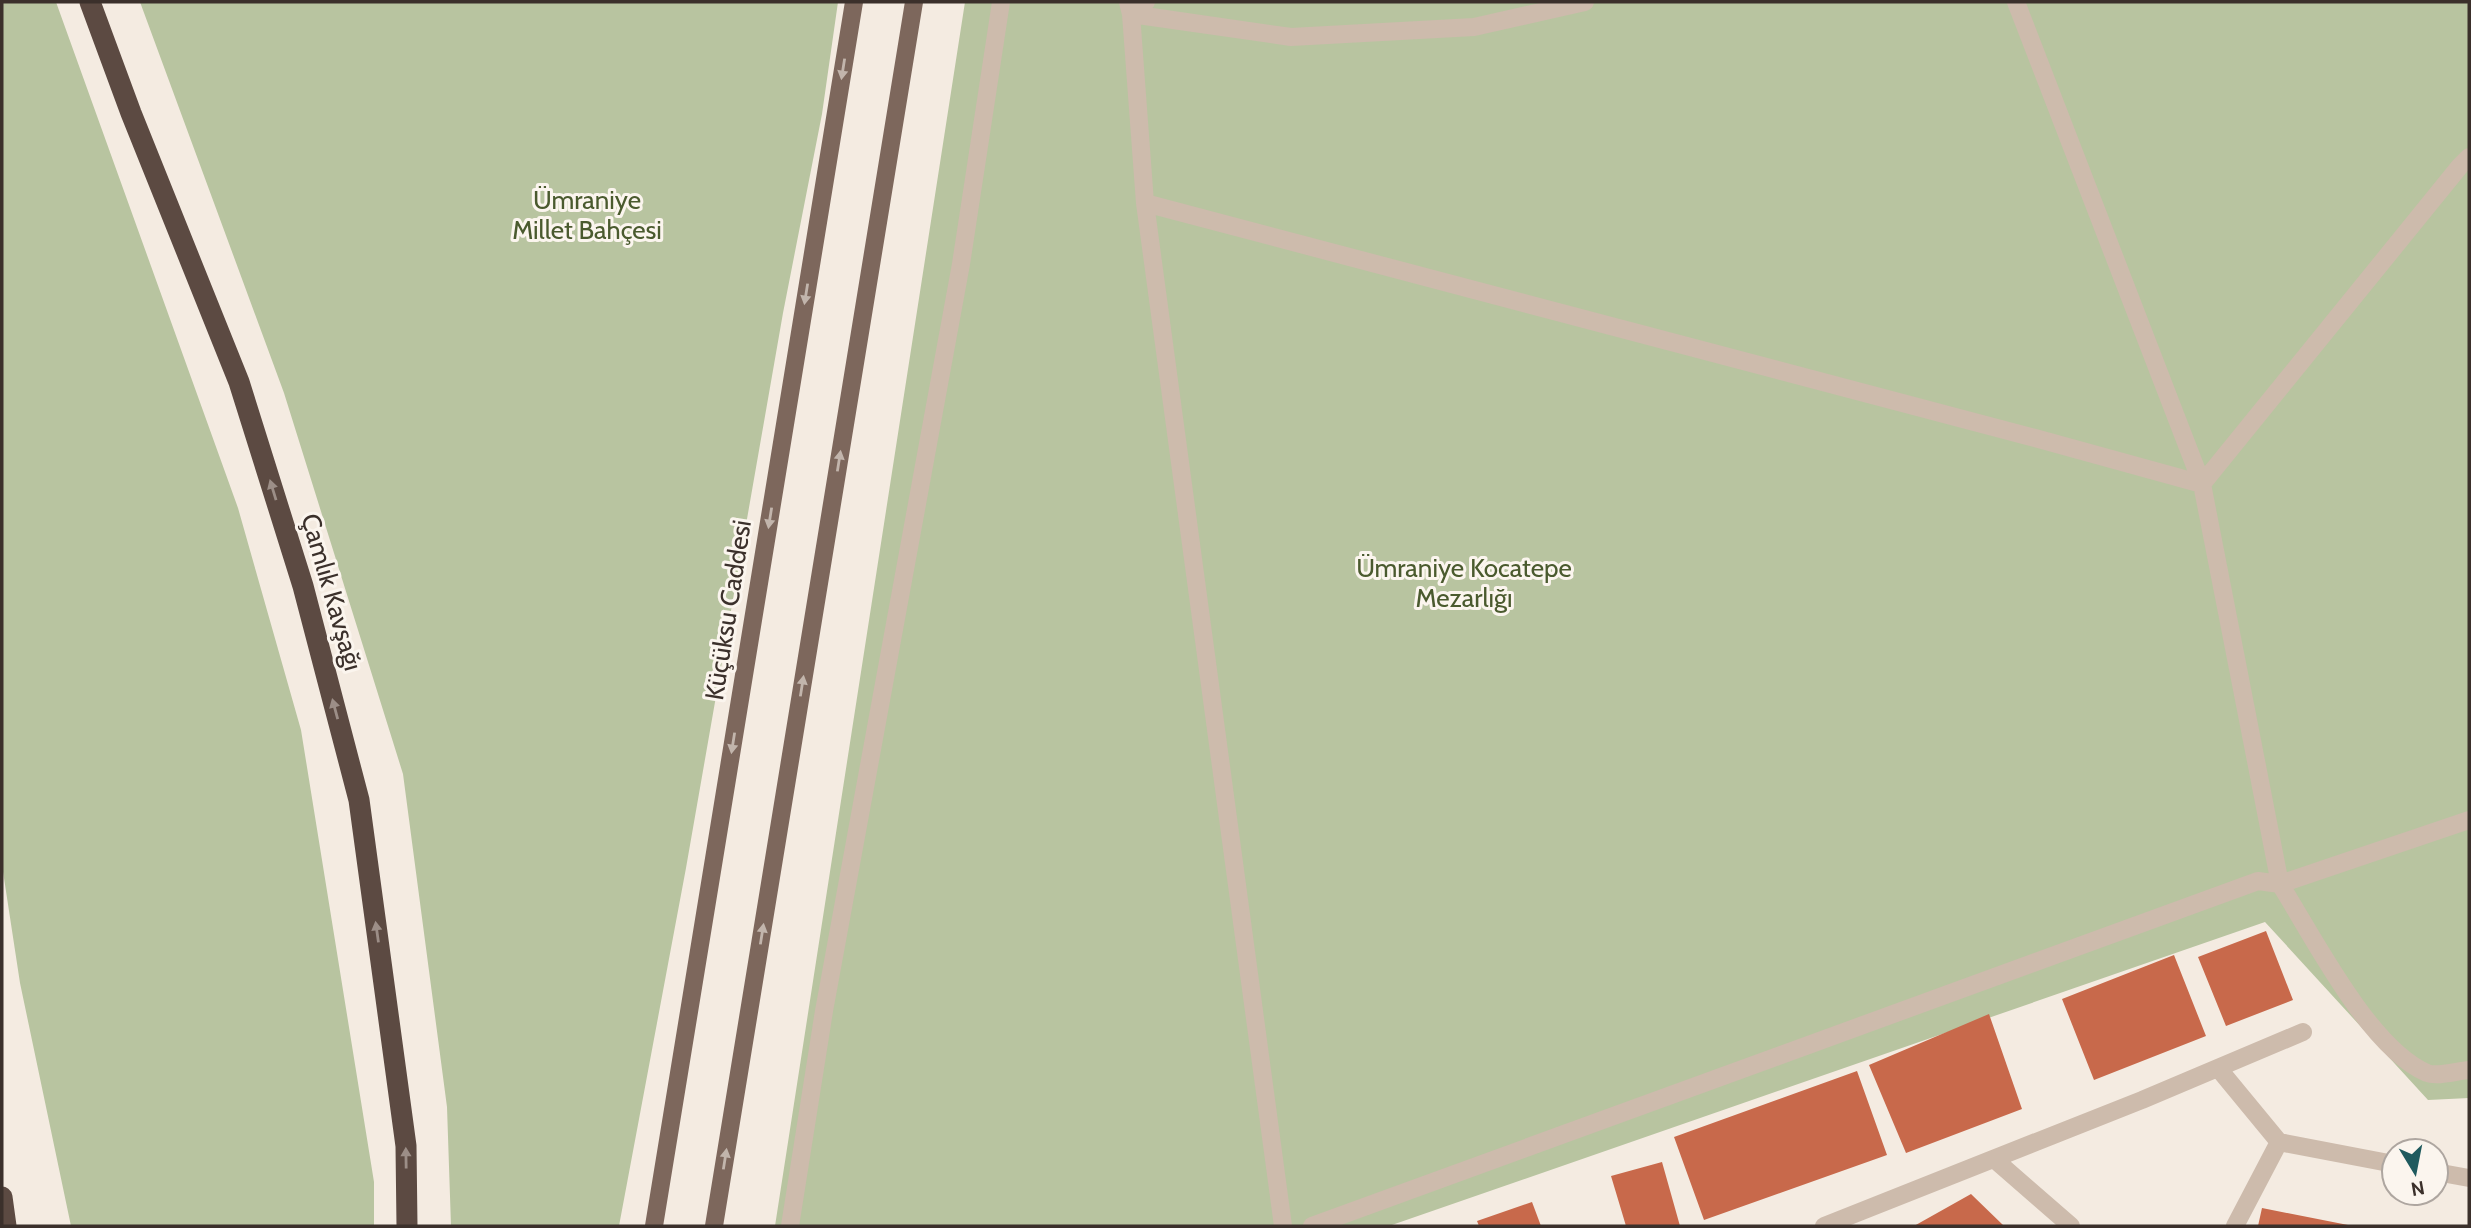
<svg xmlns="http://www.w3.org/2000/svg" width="2471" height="1228" font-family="Cabin,sans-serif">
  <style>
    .green { fill: #b8c4a0 }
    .building { fill: #c8694b }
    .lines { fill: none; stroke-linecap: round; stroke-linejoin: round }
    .service { stroke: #cdbbac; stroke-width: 18 }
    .minor { stroke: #cdbbac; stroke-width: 18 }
    .primary { stroke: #7d675c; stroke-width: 18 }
    .motorway { stroke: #5c4a42; stroke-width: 21 }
    .oneway { fill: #c2b5ac }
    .oneway2 { fill: #9c8e87 }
    .labels { text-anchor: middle; stroke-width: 6; stroke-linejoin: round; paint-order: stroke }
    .park-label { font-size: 26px; fill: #4a5a2e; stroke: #fbf5ee }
    .street-label { font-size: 26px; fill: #3b302b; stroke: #fbf5ee }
  </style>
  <rect width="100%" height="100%" fill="#f4ebe1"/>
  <path class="green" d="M2,2H56L238,508L301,730L374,1182V1226H71L20,983L2,865Z
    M140,2H838L822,114L783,313L686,868L619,1226H451L447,1107L403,774L284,393Z
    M965,2H2469V1098L2428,1100L2265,922L1389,1226H775Z"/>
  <path class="building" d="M2266,931L2293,1000L2226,1026L2198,957Z
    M2174,955L2206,1036L2094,1080L2062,999Z
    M1989,1014L2022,1109L1906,1153L1869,1065Z
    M1857,1071L1887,1155L1704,1220L1674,1137Z
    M1662,1162L1680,1226H1626L1611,1176Z
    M1971,1194L2004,1226H1914Z
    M1532,1202L1541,1226H1479L1477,1221Z
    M2262,1208L2348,1225V1226H2258Z"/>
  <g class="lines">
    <path class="service" d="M1128,2L1131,14L1291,37L1474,27L1585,2
      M2016,2L2202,484L2280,884L2469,820
      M1145,203L1131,14L1146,2
      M790,1226L824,1011L961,264L1001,2
      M1283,1226L1145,203L2035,438L2202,484L2460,166L2469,157
      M1312,1226L2258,881L2280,884C2314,938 2369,1048 2427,1073C2437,1077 2457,1071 2469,1070"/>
    <path class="minor" d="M2218,1068L2279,1142L2394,1164
      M1994,1159L2071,1226
      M2436,1172L2469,1178
      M1824,1226L2142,1100L2303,1032
      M2235,1226L2279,1142"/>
    <path class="primary" d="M654,1226L854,2
      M714,1226L914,2"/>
    <path class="motorway" d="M90,2L131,113L239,382L303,586L359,800L406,1146L407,1226
      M2,1197L6,1226"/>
  </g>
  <defs><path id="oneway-solid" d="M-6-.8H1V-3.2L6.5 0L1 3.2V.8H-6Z" transform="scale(1.75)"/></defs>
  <g class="oneway">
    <use href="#oneway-solid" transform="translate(843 69) rotate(99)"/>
    <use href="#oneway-solid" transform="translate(806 294) rotate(99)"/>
    <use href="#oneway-solid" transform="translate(839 461) rotate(-81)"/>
    <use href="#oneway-solid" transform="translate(770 518) rotate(99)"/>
    <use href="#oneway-solid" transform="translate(802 686) rotate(-81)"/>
    <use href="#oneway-solid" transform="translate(733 743) rotate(99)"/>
    <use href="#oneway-solid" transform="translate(762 934) rotate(-81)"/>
    <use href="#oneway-solid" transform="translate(725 1159) rotate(-81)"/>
  </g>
  <g class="oneway2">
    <use href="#oneway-solid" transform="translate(273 490) rotate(-107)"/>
    <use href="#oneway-solid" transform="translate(335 709) rotate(-105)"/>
    <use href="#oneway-solid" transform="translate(377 932) rotate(-98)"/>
    <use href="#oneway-solid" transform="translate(406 1158) rotate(-91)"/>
  </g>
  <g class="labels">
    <g class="park-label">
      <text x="587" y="209">Ümraniye<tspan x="587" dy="30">Millet Bahçesi</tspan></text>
      <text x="1464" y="577">Ümraniye Kocatepe<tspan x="1464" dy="30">Mezarlığı</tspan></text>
    </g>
    <g class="street-label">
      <text transform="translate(332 592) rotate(74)" y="9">Çamlık Kavşağı</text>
      <text transform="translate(728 610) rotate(-81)" y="9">Küçüksu Caddesi</text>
    </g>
  </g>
  <rect width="2471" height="1228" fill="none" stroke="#3b302b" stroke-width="7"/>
  <g transform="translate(2415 1172) rotate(170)"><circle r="33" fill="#fbf5ee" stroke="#aea6a0" stroke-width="2"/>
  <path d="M0-5L12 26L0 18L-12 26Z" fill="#1f5a5e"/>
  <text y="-10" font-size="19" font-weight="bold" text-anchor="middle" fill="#3b302b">N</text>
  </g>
</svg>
